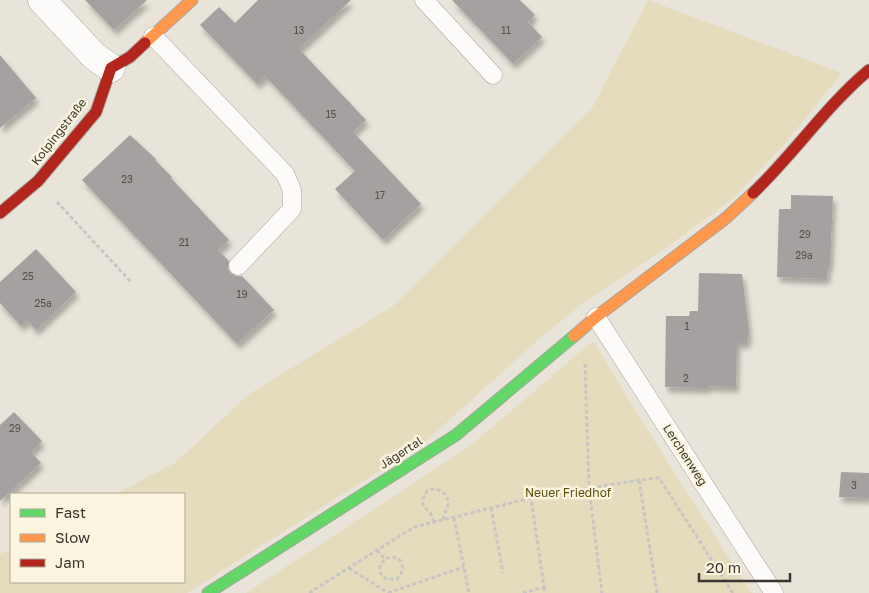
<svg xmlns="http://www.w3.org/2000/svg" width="869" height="593" font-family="'Golos Text',sans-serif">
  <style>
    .green { fill: #e5dcbe }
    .building { fill: #a5a1a0; filter: url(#shadow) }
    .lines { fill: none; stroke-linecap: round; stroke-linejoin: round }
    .lane-casing { stroke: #a9a69e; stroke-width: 19 }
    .street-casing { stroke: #a9a69e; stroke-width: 29 }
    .fast-casing { stroke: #a9a69e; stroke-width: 13 }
    .slow-casing { stroke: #a9a69e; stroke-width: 13 }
    .jam-casing { stroke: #a9a69e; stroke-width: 13 }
    .path { stroke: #c8c6c3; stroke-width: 3; stroke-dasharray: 4 2.5; stroke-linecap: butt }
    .lane { stroke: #fcfbf9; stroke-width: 18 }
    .street { stroke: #fcfbf9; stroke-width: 28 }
    .fast { stroke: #63d668; stroke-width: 11 }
    .slow { stroke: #ff974d; stroke-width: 11 }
    .jam { stroke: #b3261e; stroke-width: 11 }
    .labels { text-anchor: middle; stroke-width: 5; stroke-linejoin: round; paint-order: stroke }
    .number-label { font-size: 10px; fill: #53514a }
    .street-label { font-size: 12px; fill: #38362e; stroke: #fbf5e0 }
    .park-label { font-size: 12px; fill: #5c4d0c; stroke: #fbf5e0 }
  </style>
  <defs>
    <filter id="shadow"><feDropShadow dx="3" dy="5.5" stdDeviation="2.5" flood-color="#0004"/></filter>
  </defs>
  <rect width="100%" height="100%" fill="#e8e4d9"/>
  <path class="green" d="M648,0L842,73L783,146L731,200L666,248L579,306L538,340L425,442L187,593H0V554L11,549V582H184V494H115L175,463L249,394L393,306L592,108Z
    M593,341L676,476L752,593H246L470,446Z"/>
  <path class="building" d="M85,0H147L114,30Z
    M258,0H351L299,49L366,120L353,132L421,204L383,240L335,189L355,171L265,76L257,84L200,25L219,7L235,23Z
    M452,0H520L535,15L528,22L542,37L513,64Z
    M0,55L36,98L0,128Z
    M130,135L156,159L155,160L172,177L171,178L229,240L218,250L229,261L228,269L230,273L236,276H242L274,310L237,344L82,180Z
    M791,195L833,196L830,266H828L827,279L777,277L779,209H791Z
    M36,249L76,292L36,330L27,320L21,326L0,303V282Z
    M699,273L742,274L749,332L747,343H737L736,387L707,386V388L665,387L666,316H689L690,311H698Z
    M14,412L42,441L31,452L41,463L0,501V425Z
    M841,472L869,473V498L839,497Z"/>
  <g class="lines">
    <defs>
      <path id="lane" d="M424,0L493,75
        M153,36L285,174L292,190V209L238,266
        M596,317L774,593"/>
      <path id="street" d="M42,0L94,56L111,68"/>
      <path id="fast" d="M208,593L456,435L574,336"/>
      <path id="slow" d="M145,43L192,0
        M574,336L596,317L726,218L753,193"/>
      <path id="jam" d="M753,193C794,154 826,106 869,70
        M0,213L38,181L96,112L111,68L130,57L145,43"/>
    </defs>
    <use href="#lane" class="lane-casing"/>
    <use href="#street" class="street-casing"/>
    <use href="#fast" class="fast-casing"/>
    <use href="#slow" class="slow-casing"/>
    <use href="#jam" class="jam-casing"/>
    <path class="path" d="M57,202L131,282
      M585,364L589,488L602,593
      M639,480L657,593
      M491,508L503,573
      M454,518L469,593
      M434,522L431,514L423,505C421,480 450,488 448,504C448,506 443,516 443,520
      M377,550L385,559C378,567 378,572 386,579H397C409,566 399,552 385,559
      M349,568L388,593
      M544,587L545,593
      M309,593L414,527L531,498L639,480L659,478L733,593
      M388,593L464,567
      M523,593L544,587L531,498"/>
    <use href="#lane" class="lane"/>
    <use href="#street" class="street"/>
    <use href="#fast" class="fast"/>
    <use href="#slow" class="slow"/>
    <use href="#jam" class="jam"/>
  </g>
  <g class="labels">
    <g class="number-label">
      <text x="299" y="34">13</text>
      <text x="506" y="34">11</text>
      <text x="331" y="118">15</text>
      <text x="127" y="183">23</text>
      <text x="380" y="199">17</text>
      <text x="805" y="238">29</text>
      <text x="184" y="246">21</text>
      <text x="804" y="259">29a</text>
      <text x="28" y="280">25</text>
      <text x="242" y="298">19</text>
      <text x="43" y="307">25a</text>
      <text x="687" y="330">1</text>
      <text x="686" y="382">2</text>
      <text x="15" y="432">29</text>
      <text x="854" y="489">3</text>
    </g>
    <g class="street-label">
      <text transform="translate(59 132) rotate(-52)" y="4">Kolpingstraße</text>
      <text transform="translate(401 453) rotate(-33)" y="4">Jägertal</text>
      <text transform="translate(685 455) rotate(57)" y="4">Lerchenweg</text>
    </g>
    <g class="park-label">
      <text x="568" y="497">Neuer Friedhof</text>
    </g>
  </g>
  <rect x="10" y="493" width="175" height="90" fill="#fbf5e0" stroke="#ada999"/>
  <rect x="20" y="509" width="25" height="8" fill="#63d668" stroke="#ada999"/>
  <text x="55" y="518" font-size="15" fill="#38362e">Fast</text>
  <rect x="20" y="534" width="25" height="8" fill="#ff974d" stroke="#ada999"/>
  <text x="55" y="543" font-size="15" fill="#38362e">Slow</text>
  <rect x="20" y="559" width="25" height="8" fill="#b3261e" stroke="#ada999"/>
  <text x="55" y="568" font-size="15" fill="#38362e">Jam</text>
  <path d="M699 573v8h91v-8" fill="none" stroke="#38362e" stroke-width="2.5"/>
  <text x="706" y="573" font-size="15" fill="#38362e" stroke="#fbf5e0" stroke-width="4" paint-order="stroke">20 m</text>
</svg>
